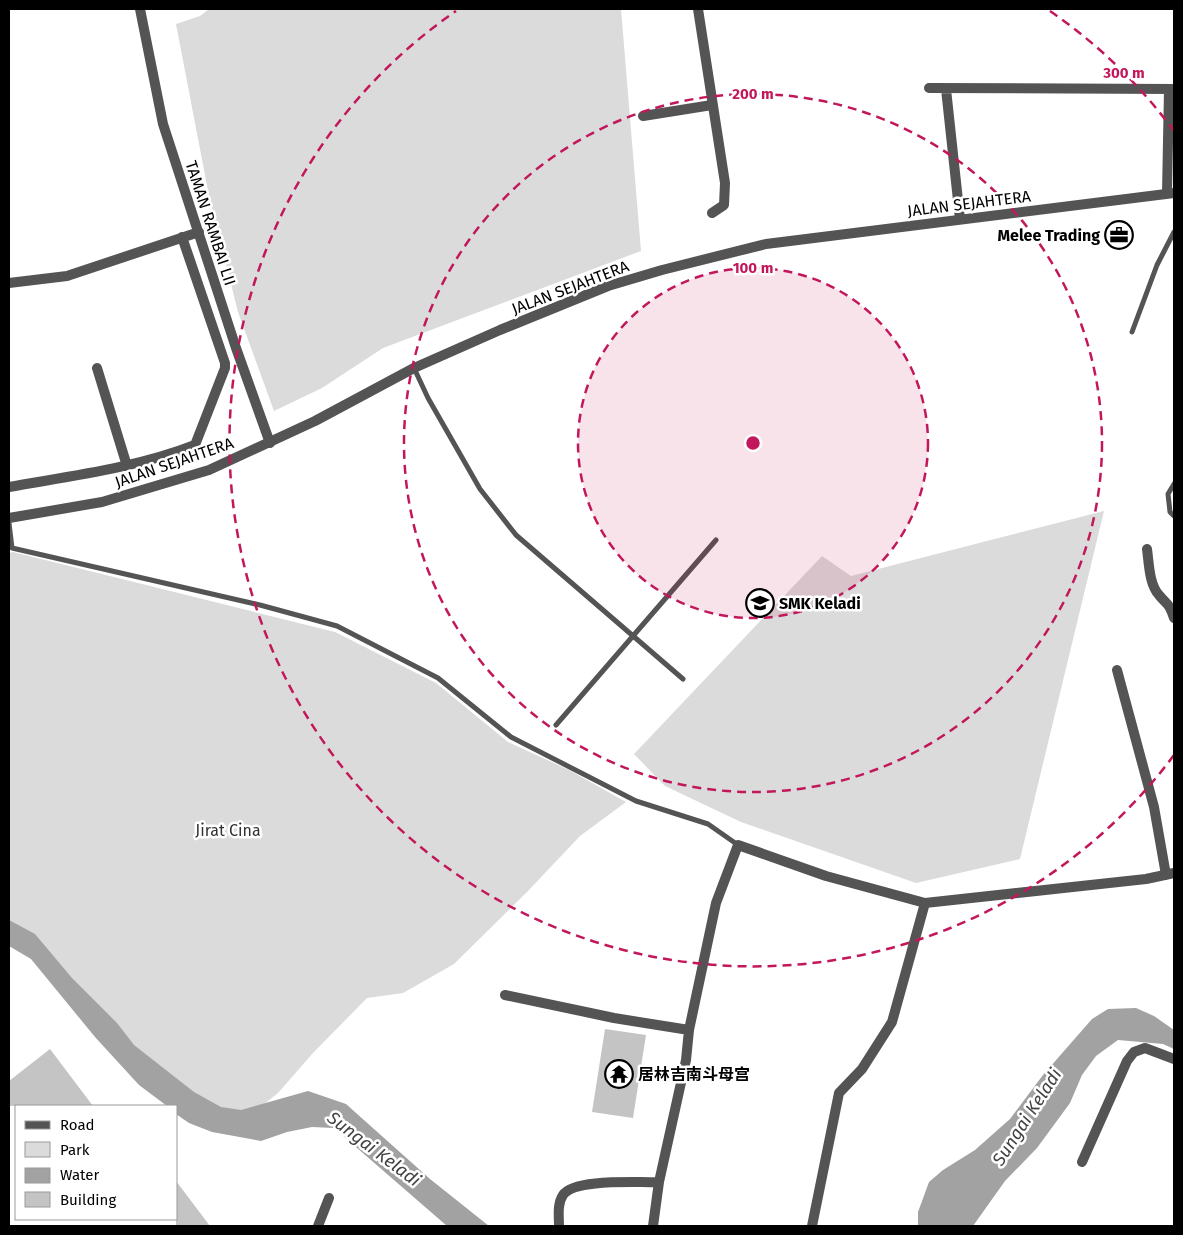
<svg xmlns="http://www.w3.org/2000/svg" width="1183" height="1235" font-family="'Fira Sans','Noto Sans SC',sans-serif">
  <style>
    .green { fill: #dbdbdb }
    .water { fill: #a2a2a2 }
    .building { fill: #c4c4c4 }
    .lines { fill: none; stroke-linecap: round; stroke-linejoin: round }
    .service { stroke: #545454; stroke-width: 5 }
    .minor { stroke: #545454; stroke-width: 10 }
    .tertiary { stroke: #545454; stroke-width: 10 }
    .ring { fill: none; stroke: #c2185b; stroke-width: 2.5; stroke-dasharray: 9 6 }
    .labels { text-anchor: middle; stroke-width: 5; stroke-linejoin: round; paint-order: stroke }
    .street-label { font-size: 16px; fill: #000; stroke: #fff }
    .poi-label { font-size: 16px; font-weight: bold; fill: #000; stroke: #fff; text-anchor: start }
    .park-label { font-size: 16px; fill: #323232; stroke: #fff }
    .water-label { font-size: 18px; font-style: italic; fill: #434343; stroke: #fff }
    .centre { fill: #c2185b; stroke: #fff; stroke-width: 2.5 }
    .ring-label { font-size: 15px; text-anchor: middle; font-weight: bold; fill: #c2185b; stroke: #fff; stroke-width: 5; stroke-linejoin: round; paint-order: stroke }
  </style>
  <rect width="100%" height="100%" fill="#fff"/>
  <path class="green" d="M209,9H621L641,251L383,348L322,388L274,411L238,312L209,196L176,24L200,16Z
    M1104,511L1020,859L916,883L741,822L665,786L634,754L822,556L851,576Z
    M13,552L335,632L436,683L508,742L569,770L626,802L580,836L527,892L454,964L403,993L367,998L313,1053L278,1093L245,1119L201,1115L9,938V553Z"/>
  <path class="water" d="M9,920L35,934L72,978L117,1023L134,1045L194,1092L221,1107L241,1110L308,1091L346,1104L430,1179L489,1226H447L334,1128L312,1127L287,1132L261,1141L212,1132L189,1123L176,1114V1106H167L139,1085L95,1037L31,959L9,946Z
    M1136,1008L1154,1016L1174,1030V1049L1163,1044L1118,1040L1096,1056L1082,1075L1070,1103L1037,1148L1005,1181L973,1226H918V1212L929,1182L943,1170L975,1150L1010,1119L1043,1075L1092,1019L1108,1009Z"/>
  <path class="building" d="M605,1029L646,1035L633,1118L592,1112Z
    M50,1049L93,1106H9V1081Z
    M176,1181L210,1226H176Z"/>
  <g class="lines">
    <path class="service" d="M1132,332L1157,265L1174,232
      M414,368L428,398L480,489L516,535L683,679
      M1174,484L1168,494L1170,512L1174,516
      M9,523L12,548L260,605L337,626L438,678L511,737L636,801L708,824L738,845
      M556,725L716,540"/>
    <path class="minor" d="M140,9L163,124L236,348L270,443
      M698,9L725,183L724,205L712,213
      M929,88L1174,89
      M946,89L960,219
      M643,116L712,105
      M1167,193L1169,89
      M9,283L67,276L199,232
      M97,368L127,466
      M9,487C71,476 136,468 195,445L225,368V363L182,237
      M1147,549C1149,563 1149,584 1159,595C1168,606 1169,603 1174,618
      M1117,670L1154,807L1166,875
      M505,995L614,1018L689,1030
      M1082,1162L1127,1061L1134,1052L1145,1048L1174,1059
      M318,1226L329,1198
      M559,1226C559,1216 557,1204 563,1195C574,1178 639,1183 659,1182
      M653,1226L659,1182L686,1060L689,1030L716,903L738,845L826,876L925,903L1146,879L1174,873
      M812,1226L839,1093L862,1069L892,1022L925,903"/>
    <path class="tertiary" d="M9,518L102,502L209,470L315,421L414,368L500,330L608,286L662,270L766,244L1174,193"/>
  </g>
  <circle cx="753" cy="443" r="175" fill="#c2185b" fill-opacity=".12"/>
  <g class="ring">
    <circle cx="753" cy="443" r="175"/>
    <circle cx="753" cy="443" r="349"/>
    <path d="M1174 755A524 524 0 1 1 456 11M1050 11A524 524 0 0 1 1174 131"/>
  </g>
  <defs>
    <symbol id="office-ring" viewBox="-11 -11 22 22"><circle r="9.5" fill="#fff" stroke="#000" stroke-width="1.5"/><path d="M-6-3h4V-5.5h4V-3h4V5H-6ZM-1-4.5V-3h2v-1.5ZM-6 0V1H6V0Z" fill="#000"/></symbol>
    <symbol id="school-ring" viewBox="-11 -11 22 22"><circle r="9.5" fill="#fff" stroke="#000" stroke-width="1.5"/><path d="M0-5L7-2L0 1L-7-2ZM-4 1L0 2.5L4 1V4Q0 6-4 4Z" fill="#000"/></symbol>
    <symbol id="temple-ring" viewBox="-11 -11 22 22"><circle r="9.5" fill="#fff" stroke="#000" stroke-width="1.5"/><path d="M0-6L5-2H3V0L6.5 2.5H4V6H1.5V3h-3V6H-4V2.5H-6.5L-3 0V-2H-5Z" fill="#000"/></symbol>
  </defs>
  <g fill-rule="evenodd">
    <use href="#office-ring" x="1103" y="219" width="32" height="32"/>
    <use href="#school-ring" x="744" y="587" width="32" height="32"/>
    <use href="#temple-ring" x="603" y="1058" width="32" height="32"/>
  </g>
  <g class="labels">
    <g class="street-label">
      <text transform="translate(969 203) rotate(-7)" y="6">JALAN SEJAHTERA</text>
      <text transform="translate(211 223) rotate(72)" y="6">TAMAN RAMBAI LII</text>
      <text transform="translate(570 287) rotate(-21)" y="6">JALAN SEJAHTERA</text>
      <text transform="translate(174 462) rotate(-19)" y="6">JALAN SEJAHTERA</text>
    </g>
    <g class="poi-label">
      <text x="1100" y="241" text-anchor="end">Melee Trading</text>
      <text x="779" y="609">SMK Keladi</text>
      <text x="638" y="1080">居林吉南斗母宫</text>
    </g>
    <g class="park-label">
      <text x="228" y="836">Jirat Cina</text>
    </g>
    <g class="water-label">
      <text transform="translate(1027 1117) rotate(-57)" y="6">Sungai Keladi</text>
      <text transform="translate(374 1149) rotate(37)" y="6">Sungai Keladi</text>
    </g>
  </g>
  <circle cx="753" cy="443" r="8" class="centre"/>
  <g class="ring-label">
    <text x="1124" y="78">300 m</text>
    <text x="753" y="99">200 m</text>
    <text x="753" y="273">100 m</text>
  </g>
  <rect width="1183" height="1235" fill="none" stroke="#000000" stroke-width="20"/>
  <rect x="15" y="1105" width="162" height="115" fill="#ffffff" stroke="#999999"/>
  <rect x="25" y="1121" width="25" height="8" fill="#545454" stroke="#999999"/>
  <text x="60" y="1130" font-size="15" fill="#000000">Road</text>
  <rect x="25" y="1142" width="25" height="15" fill="#dbdbdb" stroke="#999999"/>
  <text x="60" y="1155" font-size="15" fill="#000000">Park</text>
  <rect x="25" y="1168" width="25" height="15" fill="#a2a2a2" stroke="#999999"/>
  <text x="60" y="1180" font-size="15" fill="#000000">Water</text>
  <rect x="25" y="1192" width="25" height="15" fill="#c4c4c4" stroke="#999999"/>
  <text x="60" y="1205" font-size="15" fill="#000000">Building</text>
</svg>
